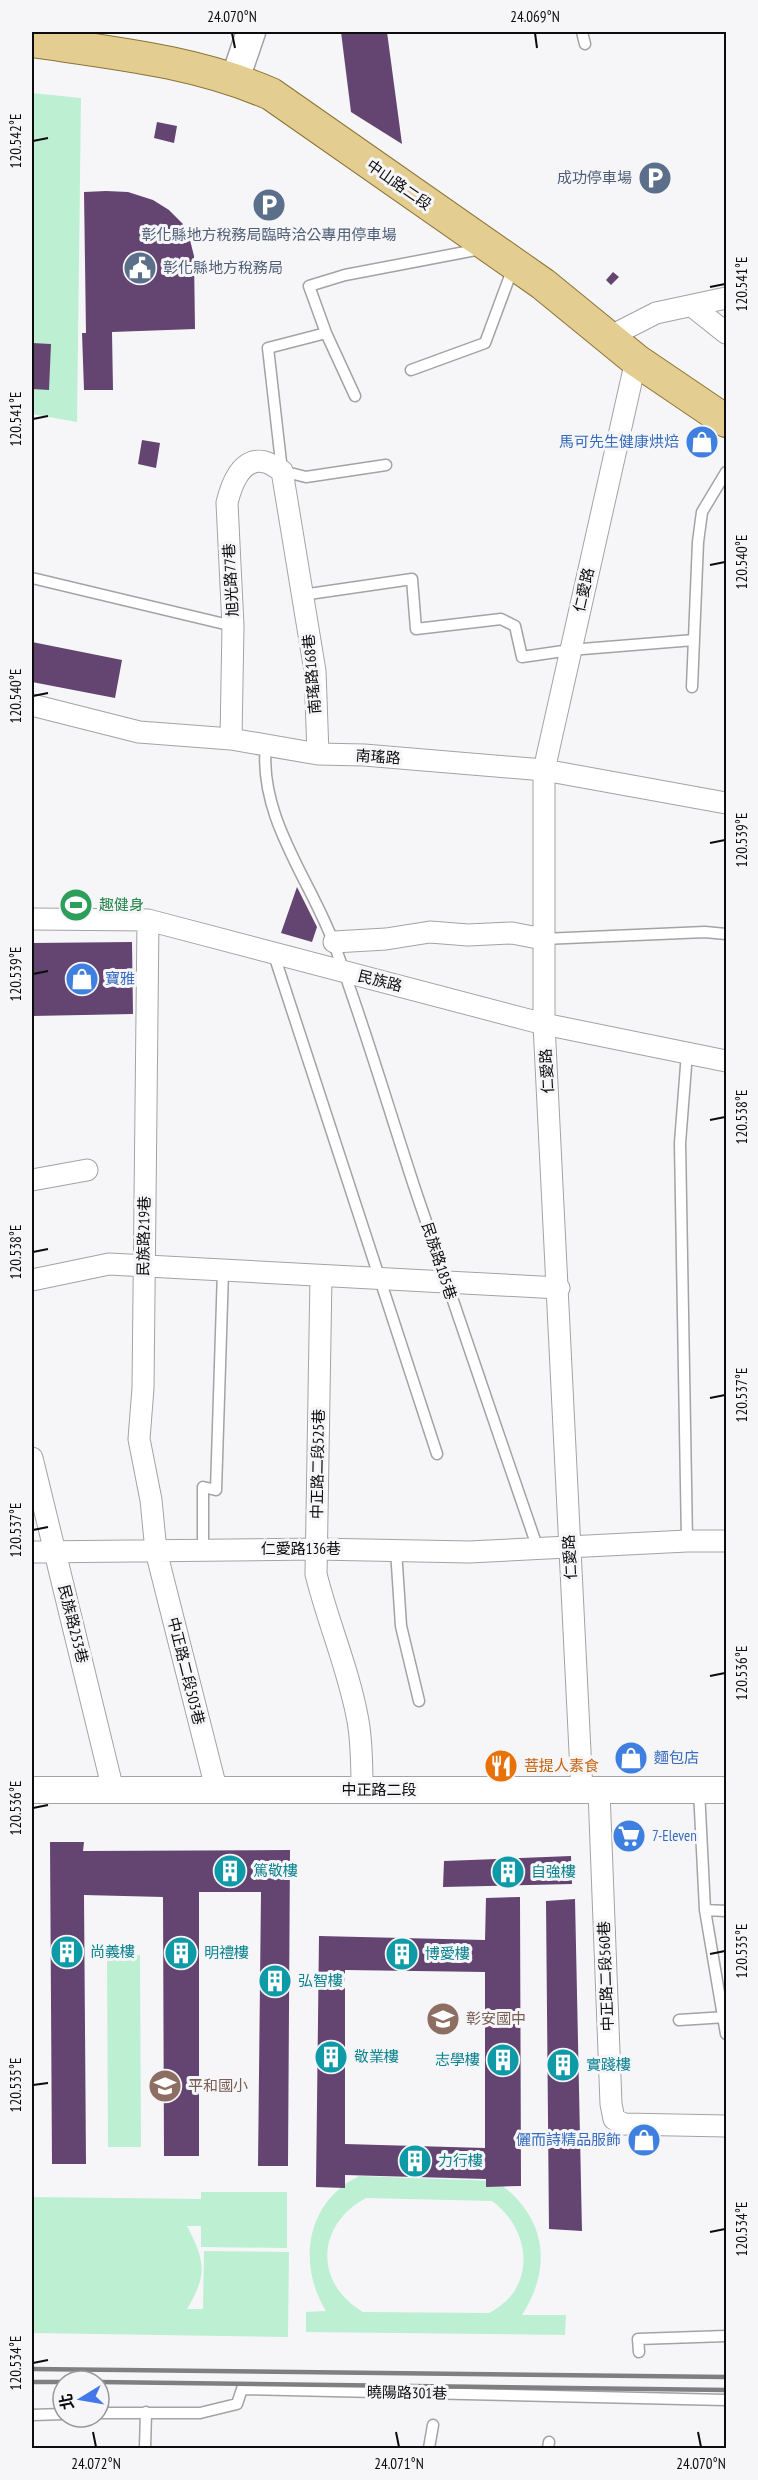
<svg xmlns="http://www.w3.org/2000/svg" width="758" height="2480" font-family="'PT Sans Narrow','Noto Sans TC',sans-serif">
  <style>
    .green { fill: #bdefd2; fill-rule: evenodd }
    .building { fill: #644470; fill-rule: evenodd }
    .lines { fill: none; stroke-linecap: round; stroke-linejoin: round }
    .service-casing { stroke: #a3a3a6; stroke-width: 13 }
    .minor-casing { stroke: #a3a3a6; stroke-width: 23 }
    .tertiary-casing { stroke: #a3a3a6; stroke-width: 28 }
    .secondary-casing { stroke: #a3a3a6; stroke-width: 31 }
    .primary-casing { stroke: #8c7332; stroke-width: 34 }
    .service { stroke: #fff; stroke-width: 10 }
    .minor { stroke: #fff; stroke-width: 21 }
    .tertiary { stroke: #fff; stroke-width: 26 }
    .secondary { stroke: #fff; stroke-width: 28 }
    .primary { stroke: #e3cd90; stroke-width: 32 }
    .rail { stroke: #7f7f81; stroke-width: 4.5 }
    .ticks { fill: none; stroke: #0c0c0d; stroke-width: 2 }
    .labels { text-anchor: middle; stroke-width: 6; stroke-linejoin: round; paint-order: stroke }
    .service-label { font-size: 15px; fill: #4e5e75; stroke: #f6f6f9; text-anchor: end }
    .street-label { font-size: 15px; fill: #0c0c0d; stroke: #f6f6f9 }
    .shop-label { font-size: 15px; fill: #366cbe; stroke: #f6f6f9; text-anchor: start }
    .leisure-label { font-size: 15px; fill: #27864d; stroke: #f6f6f9; text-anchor: start }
    .food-label { font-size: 15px; fill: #c56008; stroke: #f6f6f9; text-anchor: start }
    .culture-label { font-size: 15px; fill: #0d838f; stroke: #f6f6f9; text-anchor: start }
    .education-label { font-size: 15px; fill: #785e54; stroke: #f6f6f9; text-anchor: start }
    .neatline { fill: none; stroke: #0c0c0d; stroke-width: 2 }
    .ticks-label { font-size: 15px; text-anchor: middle; fill: #0c0c0d }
  </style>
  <rect width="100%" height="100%" fill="#f6f6f9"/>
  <path class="green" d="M32,93L81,98L77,422L32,414Z
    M107,1955H140L141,2147H108Z
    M359,2176L496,2181C545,2215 554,2265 522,2315H566L565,2335L306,2332V2312L326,2311C297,2264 306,2202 359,2176ZM366,2198L492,2201C532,2230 537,2289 489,2313L363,2312C314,2283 316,2225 366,2198Z
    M201,2192H287V2248L201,2247V2226H187C205,2261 208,2274 187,2309H203L204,2251L289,2252L288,2337L32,2333V2197L201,2199Z"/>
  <path class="building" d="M341,32H387L402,144L351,112Z
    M157,122L177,126L174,143L154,138Z
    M106,191L128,192L153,200L169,210L183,224L189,236L194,256L195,329L112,332L113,390H84L82,333H86L84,192Z
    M613,272L619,277L611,285L606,280Z
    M32,343L51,344L49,390L32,389Z
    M142,440L160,443L156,468L138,464Z
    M32,642L122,660L115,698L32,682Z
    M297,887L317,927L312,942L281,933Z
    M132,942L133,1014L32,1016V943Z
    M50,1842H84L83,1851L290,1850L288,2166H258L261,1892H199V2156H164L163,1897L84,1895L86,2164H52Z
    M571,1856L572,1884L443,1887L444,1861Z
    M520,1897L521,2186L486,2187V2179L345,2175V2188L316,2187L319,1936L485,1940L486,1898ZM345,1970L485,1972V2148L345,2144Z
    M575,1899L582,2231L549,2229L546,1901Z"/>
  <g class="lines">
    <defs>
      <path id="service" d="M582,32L585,44
        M326,333L309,286L345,275L481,249
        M411,370L485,343L514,265
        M355,396L326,333L268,348L282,471L306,477L386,465
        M32,578L233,626
        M302,595L412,579L416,629L501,619L515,626L522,657L570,650L694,640
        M692,687L698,542L702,512L726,472
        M266,745C258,817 311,881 334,944C364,1024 388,1107 415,1189C455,1309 497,1429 538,1549
        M543,939L705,932L726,934
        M274,955L437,1454
        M687,1053L680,1143L687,1541
        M203,1550V1487L216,1490L223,1271
        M396,1550L401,1626L419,1701
        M699,1790L705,1910L726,2034
        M705,1910L726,1911
        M679,2020L726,2017
        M639,2352L638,2339L726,2336
        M99,2413H200L237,2404L242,2389L726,2400
        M32,2415L63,2414
        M145,2448L146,2412
        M429,2448L433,2425
        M548,2448L549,2442"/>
      <path id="minor" d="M692,306L726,333
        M609,337L656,313L726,298
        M32,705L139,732L231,739L318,754L364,755L544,770L726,803
        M231,739L233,626L227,503C231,486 241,456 265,462C270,463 277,468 282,471L315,671L318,754
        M32,919L148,920L544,1024L726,1061
        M148,920L143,1388L139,1439L151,1500L156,1551L217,1792
        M334,942L386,939L430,932L468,935L512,933L543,939
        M32,1180L87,1170
        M321,1276L316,1574C328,1623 349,1670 358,1721C362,1744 362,1767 362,1790
        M32,1280L109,1264L559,1288
        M32,1458L113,1790
        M32,1552L316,1549L469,1552L687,1541H726
        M599,1791L611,2104L614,2119L624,2124L726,2126
        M582,1792L544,1024V770L636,360"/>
      <path id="tertiary" d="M32,1790H726"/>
      <path id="secondary" d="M235,79L251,32"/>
      <path id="primary" d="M32,41C113,53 195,61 271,94L543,284L636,360L726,421"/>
    </defs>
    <use href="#service" class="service-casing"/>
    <use href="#minor" class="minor-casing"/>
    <use href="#tertiary" class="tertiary-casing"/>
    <use href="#secondary" class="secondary-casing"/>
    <use href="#primary" class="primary-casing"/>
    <use href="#service" class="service"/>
    <use href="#minor" class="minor"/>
    <use href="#tertiary" class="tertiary"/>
    <use href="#secondary" class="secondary"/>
    <use href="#primary" class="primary"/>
    <path class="rail" d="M32,2369L726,2377
      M32,2382H63
      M99,2382L726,2390"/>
  </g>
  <path class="ticks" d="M232,33L235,48M535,33L537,48M33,141L48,138M710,287L725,284M33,419L48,416M710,565L725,562M33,696L48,693M710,843L725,840M33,974L48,971M710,1120L725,1117M33,1252L48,1249M710,1398L725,1395M33,1530L48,1527M710,1676L725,1673M33,1808L48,1805M710,1954L725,1951M33,2085L48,2083M710,2232L725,2229M33,2363L48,2360M93,2432L96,2447M396,2432L399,2447M698,2432L701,2447"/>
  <defs>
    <symbol id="parking-disc" viewBox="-11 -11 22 22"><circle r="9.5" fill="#5c6f8a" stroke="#f6f6f9"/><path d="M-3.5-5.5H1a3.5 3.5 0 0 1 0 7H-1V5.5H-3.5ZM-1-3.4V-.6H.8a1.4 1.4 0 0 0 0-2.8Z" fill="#fff"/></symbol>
    <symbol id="civic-disc" viewBox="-11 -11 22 22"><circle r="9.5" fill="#5c6f8a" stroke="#f6f6f9"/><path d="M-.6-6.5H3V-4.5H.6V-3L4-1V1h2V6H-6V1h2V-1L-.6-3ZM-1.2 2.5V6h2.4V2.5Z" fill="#fff"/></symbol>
    <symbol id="shop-disc" viewBox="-11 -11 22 22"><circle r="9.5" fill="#3f7fe0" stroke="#f6f6f9"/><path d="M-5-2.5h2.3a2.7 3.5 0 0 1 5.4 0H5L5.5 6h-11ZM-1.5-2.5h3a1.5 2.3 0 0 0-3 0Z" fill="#fff"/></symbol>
    <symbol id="stadium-disc" viewBox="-11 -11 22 22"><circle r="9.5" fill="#2e9e5b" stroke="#f6f6f9"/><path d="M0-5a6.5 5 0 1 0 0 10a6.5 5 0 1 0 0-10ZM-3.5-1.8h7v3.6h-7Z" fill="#fff"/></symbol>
    <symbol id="restaurant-disc" viewBox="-11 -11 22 22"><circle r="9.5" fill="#e8710a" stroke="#f6f6f9"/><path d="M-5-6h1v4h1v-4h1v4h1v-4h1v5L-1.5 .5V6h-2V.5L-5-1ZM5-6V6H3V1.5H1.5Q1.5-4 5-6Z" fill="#fff"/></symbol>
    <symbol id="supermarket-disc" viewBox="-11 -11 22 22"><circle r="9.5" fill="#3f7fe0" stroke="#f6f6f9"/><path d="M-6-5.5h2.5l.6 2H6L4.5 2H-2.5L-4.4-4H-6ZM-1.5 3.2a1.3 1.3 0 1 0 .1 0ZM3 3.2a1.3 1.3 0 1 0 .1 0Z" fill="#fff"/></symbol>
    <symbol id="building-disc" viewBox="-11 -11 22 22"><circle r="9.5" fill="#0f9aa8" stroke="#f6f6f9"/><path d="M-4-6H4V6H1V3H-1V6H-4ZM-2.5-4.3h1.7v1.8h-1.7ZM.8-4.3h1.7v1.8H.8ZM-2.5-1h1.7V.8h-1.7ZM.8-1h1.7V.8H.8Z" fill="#fff"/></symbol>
    <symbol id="school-disc" viewBox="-11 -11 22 22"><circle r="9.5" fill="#8d6e63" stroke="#f6f6f9"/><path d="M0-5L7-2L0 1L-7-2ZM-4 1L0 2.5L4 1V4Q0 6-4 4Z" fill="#fff"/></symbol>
  </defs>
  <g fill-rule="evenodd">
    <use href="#parking-disc" x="636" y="159" width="38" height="38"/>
    <use href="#parking-disc" x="250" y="186" width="38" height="38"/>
    <use href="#civic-disc" x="121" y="249" width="38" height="38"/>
    <use href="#shop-disc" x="683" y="423" width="38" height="38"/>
    <use href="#stadium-disc" x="57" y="886" width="38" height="38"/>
    <use href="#shop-disc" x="63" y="960" width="38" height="38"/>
    <use href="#shop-disc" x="612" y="1739" width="38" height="38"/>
    <use href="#restaurant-disc" x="482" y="1747" width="38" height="38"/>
    <use href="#supermarket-disc" x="610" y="1817" width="38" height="38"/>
    <use href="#building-disc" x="211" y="1852" width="38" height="38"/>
    <use href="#building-disc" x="489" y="1853" width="38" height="38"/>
    <use href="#building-disc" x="48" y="1933" width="38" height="38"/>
    <use href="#building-disc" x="162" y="1934" width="38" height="38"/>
    <use href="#building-disc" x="383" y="1935" width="38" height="38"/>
    <use href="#building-disc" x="256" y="1962" width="38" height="38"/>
    <use href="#school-disc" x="424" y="2000" width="38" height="38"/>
    <use href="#building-disc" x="312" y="2038" width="38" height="38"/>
    <use href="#building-disc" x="484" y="2041" width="38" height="38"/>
    <use href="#building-disc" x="544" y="2046" width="38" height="38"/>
    <use href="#school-disc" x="146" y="2067" width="38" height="38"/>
    <use href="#shop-disc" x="625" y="2121" width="38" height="38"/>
    <use href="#building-disc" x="396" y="2142" width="38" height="38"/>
  </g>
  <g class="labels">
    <g class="service-label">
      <text x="632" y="183">成功停車場</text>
      <text x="269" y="240" text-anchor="middle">彰化縣地方稅務局臨時洽公專用停車場</text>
      <text x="163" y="273" text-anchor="start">彰化縣地方稅務局</text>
    </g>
    <g class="street-label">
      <text transform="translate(399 185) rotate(35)" y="5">中山路二段</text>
      <text transform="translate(231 580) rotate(-93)" y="5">旭光路77巷</text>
      <text transform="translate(584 590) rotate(-77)" y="5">仁愛路</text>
      <text transform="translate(312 674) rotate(-95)" y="5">南瑤路168巷</text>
      <text transform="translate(378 757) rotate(4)" y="5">南瑤路</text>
      <text transform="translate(380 981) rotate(14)" y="5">民族路</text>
      <text transform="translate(547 1071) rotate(-93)" y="5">仁愛路</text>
      <text transform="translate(144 1236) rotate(-89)" y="5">民族路219巷</text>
      <text transform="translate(439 1261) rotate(72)" y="5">民族路185巷</text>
      <text transform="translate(318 1464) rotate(-89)" y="5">中正路二段525巷</text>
      <text x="301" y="1554">仁愛路136巷</text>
      <text transform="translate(570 1557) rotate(-93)" y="5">仁愛路</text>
      <text transform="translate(73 1624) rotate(76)" y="5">民族路253巷</text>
      <text transform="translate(186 1671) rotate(76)" y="5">中正路二段503巷</text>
      <text x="379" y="1795">中正路二段</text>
      <text transform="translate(606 1976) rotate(-92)" y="5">中正路二段560巷</text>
      <text transform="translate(407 2393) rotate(1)" y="5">曉陽路301巷</text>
    </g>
    <g class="shop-label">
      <text x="679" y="447" text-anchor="end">馬可先生健康烘焙</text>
      <text x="105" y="984">寶雅</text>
      <text x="654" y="1763">麵包店</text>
      <text x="652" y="1841">7-Eleven</text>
      <text x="621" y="2145" text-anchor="end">儷而詩精品服飾</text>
    </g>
    <g class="leisure-label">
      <text x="99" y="910">趣健身</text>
    </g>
    <g class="food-label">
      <text x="524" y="1771">菩提人素食</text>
    </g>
    <g class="culture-label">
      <text x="253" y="1876">篤敬樓</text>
      <text x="531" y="1877">自強樓</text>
      <text x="90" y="1957">尚義樓</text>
      <text x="204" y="1958">明禮樓</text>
      <text x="425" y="1959">博愛樓</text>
      <text x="298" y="1986">弘智樓</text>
      <text x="354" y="2062">敬業樓</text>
      <text x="480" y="2065" text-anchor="end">志學樓</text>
      <text x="586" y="2070">實踐樓</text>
      <text x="438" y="2166">力行樓</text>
    </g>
    <g class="education-label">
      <text x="466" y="2024">彰安國中</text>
      <text x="188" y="2091">平和國小</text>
    </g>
  </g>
  <rect width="758" height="2480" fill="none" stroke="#f6f6f9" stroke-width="66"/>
  <g transform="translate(81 2399) rotate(259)"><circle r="28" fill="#f6f6f9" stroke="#98989b" stroke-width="1.5"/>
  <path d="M0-4.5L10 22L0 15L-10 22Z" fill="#4478e9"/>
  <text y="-9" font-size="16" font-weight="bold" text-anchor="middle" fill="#0c0c0d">北</text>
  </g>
  <rect x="33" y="33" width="692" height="2414" class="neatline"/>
  <g class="ticks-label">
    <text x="232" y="22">24.070°N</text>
    <text x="535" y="22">24.069°N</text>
    <text transform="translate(16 141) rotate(-90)" y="5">120.542°E</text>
    <text transform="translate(742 284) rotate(-90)" y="5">120.541°E</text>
    <text transform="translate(16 419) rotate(-90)" y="5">120.541°E</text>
    <text transform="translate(742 562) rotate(-90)" y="5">120.540°E</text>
    <text transform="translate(16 696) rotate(-90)" y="5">120.540°E</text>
    <text transform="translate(742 840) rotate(-90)" y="5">120.539°E</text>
    <text transform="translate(16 974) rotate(-90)" y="5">120.539°E</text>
    <text transform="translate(742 1117) rotate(-90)" y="5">120.538°E</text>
    <text transform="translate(16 1252) rotate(-90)" y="5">120.538°E</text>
    <text transform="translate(742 1395) rotate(-90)" y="5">120.537°E</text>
    <text transform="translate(16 1530) rotate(-90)" y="5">120.537°E</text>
    <text transform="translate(742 1673) rotate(-90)" y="5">120.536°E</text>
    <text transform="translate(16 1808) rotate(-90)" y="5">120.536°E</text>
    <text transform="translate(742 1951) rotate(-90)" y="5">120.535°E</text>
    <text transform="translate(16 2085) rotate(-90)" y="5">120.535°E</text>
    <text transform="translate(742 2229) rotate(-90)" y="5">120.534°E</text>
    <text transform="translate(16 2363) rotate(-90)" y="5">120.534°E</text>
    <text x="96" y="2469">24.072°N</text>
    <text x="399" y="2469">24.071°N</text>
    <text x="701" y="2469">24.070°N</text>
  </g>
</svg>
